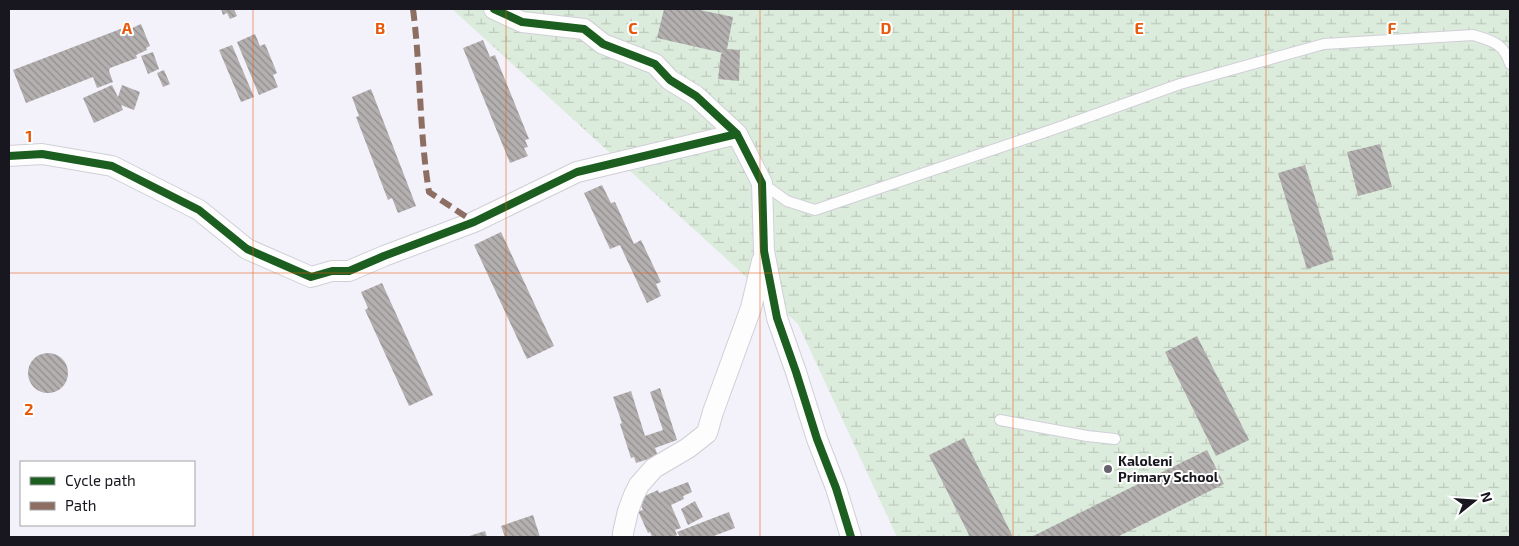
<svg xmlns="http://www.w3.org/2000/svg" width="1519" height="546" font-family="'Exo 2',sans-serif">
  <style>
    .wetland { fill: url(#wetland-marsh) }
    .building { fill: url(#building-back-hatch) }
    .lines { fill: none; stroke-linecap: round; stroke-linejoin: round }
    .lane-casing { stroke: #d0cfd7; stroke-width: 12 }
    .street-casing { stroke: #d0cfd7; stroke-width: 22 }
    .lane { stroke: #fdfdfe; stroke-width: 10 }
    .street { stroke: #fdfdfe; stroke-width: 20 }
    .quiet { stroke: #8d6e63; stroke-width: 6; stroke-dasharray: 12 6; stroke-linecap: butt }
    .cycleway-casing { stroke: #fff; stroke-width: 11 }
    .cycleway { stroke: #1b5e20; stroke-width: 8 }
    .grid { fill: none; stroke: #e8590c; stroke-width: 1; stroke-opacity: 0.55 }
    .poi-dot { fill: #65646c; stroke: #fff; stroke-width: 2 }
    .labels { text-anchor: middle; stroke-width: 4; stroke-linejoin: round; paint-order: stroke }
    .poi-label { font-size: 14px; font-weight: bold; fill: #18171f; stroke: #fff; text-anchor: start }
    .grid-label { font-size: 16px; text-anchor: middle; font-weight: bold; fill: #e8590c; stroke: #fff; stroke-width: 4; stroke-linejoin: round; paint-order: stroke }
  </style>
  <defs>
    <pattern id="wetland-marsh" width="20" height="14" patternUnits="userSpaceOnUse" patternTransform="scale(1.25)"><rect width="20" height="14" fill="#dcecdc"/><path d="M1 5h8M5 5V1M11 12h8M15 12V8" fill="none" stroke="#bccabc"/></pattern>
    <pattern id="building-back-hatch" width="6" height="6" patternUnits="userSpaceOnUse" patternTransform="scale(1.25)"><rect width="6" height="6" fill="#b4b0b0"/><path d="M-1 5l2 2M0 0l6 6M5-1l2 2" fill="none" stroke="#918e8f"/></pattern>
  </defs>
  <rect width="100%" height="100%" fill="#f3f2fa"/>
  <path class="wetland" d="M452,9H1510V537H897L798,324Z"/>
  <path class="building" d="M221,9H234L237,16L230,19L227,13L223,15Z
    M664,9H695L733,17L727,49L740,50L739,81L718,79L721,54L723,53L657,38Z
    M141,24L150,46L146,48L147,50L136,55L137,58L110,68L109,71L113,82L97,88L93,77L26,103L13,70L131,25L132,28Z
    M255,34L260,46L265,44L277,73L273,75L278,87L259,95L237,42Z
    M483,40L490,57L495,55L529,139L525,140L528,147L524,148L528,156L510,163L463,48Z
    M232,45L254,97L241,102L219,50Z
    M153,52L159,69L148,74L141,56Z
    M164,70L170,84L163,87L157,73Z
    M112,85L118,97L122,85L140,92L134,110L121,105L123,110L94,123L83,98Z
    M371,89L416,206L398,213L392,198L388,200L356,117L359,116L352,97Z
    M1380,144L1392,187L1358,196L1347,152Z
    M1305,165L1334,260L1307,269L1278,173Z
    M602,185L611,203L615,202L634,244L641,240L661,282L656,284L661,296L647,303L620,245L610,249L584,193Z
    M501,232L554,346L527,359L474,245Z
    M382,283L433,395L409,406L365,310L368,308L361,292Z
    M1197,336L1249,440L1216,456L1165,352Z
    M28 373a20 20 0 1 1 40 0a20 20 0 1 1-40 0Z
    M660,388L677,440L655,448L658,456L636,463L634,457L631,458L620,424L622,423L613,397L631,391L645,436L663,430L650,392Z
    M964,438L1013,537H970L929,455Z
    M1207,450L1224,484L1117,537H1031Z
    M688,482L692,492L683,496L684,499L671,505L681,528L675,530L677,535L673,537H652L650,532L648,533L638,511L643,510L638,499L658,490L659,493Z
    M695,501L703,517L688,525L681,509Z
    M729,512L735,528L711,537H680L677,532Z
    M533,515L540,537H505L501,526Z
    M485,531L487,537H466Z"/>
  <g class="lines">
    <defs>
      <path id="lane" d="M762,183L787,201L815,210L1063,126L1180,84L1324,44L1473,35C1492,41 1504,43 1510,64
        M1000,420L1087,436L1115,439"/>
      <path id="street" d="M494,9L522,22L584,29L603,44L655,64L670,80L696,96L737,134L762,183L764,251L777,318L796,372L817,439L836,488L851,537
        M9,156L42,154L112,166L199,210L247,249L311,277L332,271H349L384,256L474,222L577,172L737,134
        M623,537V533L628,511L634,495L639,485L654,468L688,448L707,433L713,412L751,308L762,261"/>
    </defs>
    <use href="#lane" class="lane-casing"/>
    <use href="#street" class="street-casing"/>
    <use href="#lane" class="lane"/>
    <use href="#street" class="street"/>
    <path class="quiet" d="M413,9C421,70 419,131 429,192L474,222"/>
    <defs>
      <path id="cycleway" d="M494,9L522,22L584,29L603,44L655,64L670,80L696,96L737,134L762,183L764,251L777,318L796,372L817,439L836,488L851,537
        M9,156L42,154L112,166L199,210L247,249L311,277L332,271H349L384,256L474,222L577,172L737,134"/>
    </defs>
    <use href="#cycleway" class="cycleway-casing"/>
    <use href="#cycleway" class="cycleway"/>
  </g>
  <path class="grid" d="M253,9V537M506,9V537M760,9V537M1013,9V537M1266,9V537M9,273H1510"/>
  <circle class="poi-dot" cx="1108" cy="469" r="5"/>
  <g class="labels">
    <g class="poi-label">
      <text x="1118" y="466">Kaloleni<tspan x="1118" dy="16">Primary School</tspan></text>
    </g>
  </g>
  <g class="grid-label">
    <text x="127" y="34">A</text>
    <text x="380" y="34">B</text>
    <text x="633" y="34">C</text>
    <text x="886" y="34">D</text>
    <text x="1139" y="34">E</text>
    <text x="1392" y="34">F</text>
    <text x="29" y="142">1</text>
    <text x="29" y="415">2</text>
  </g>
  <rect width="1519" height="546" fill="none" stroke="#18171f" stroke-width="20"/>
  <rect x="20" y="461" width="175" height="65" fill="#ffffff" stroke="#a3a2a5"/>
  <rect x="30" y="477" width="25" height="8" fill="#1b5e20" stroke="#a3a2a5"/>
  <text x="65" y="486" font-size="15" fill="#18171f">Cycle path</text>
  <rect x="30" y="502" width="25" height="8" fill="#8d6e63" stroke="#a3a2a5"/>
  <text x="65" y="511" font-size="15" fill="#18171f">Path</text>
  <g transform="translate(1474 501) rotate(73)" stroke="#ffffff" stroke-width="4" paint-order="stroke">
  <path d="M0-4L9 19L0 12L-9 19Z" fill="#18171f"/>
  <text y="-8" font-size="14" font-weight="bold" text-anchor="middle" fill="#18171f">N</text>
  </g>
</svg>
